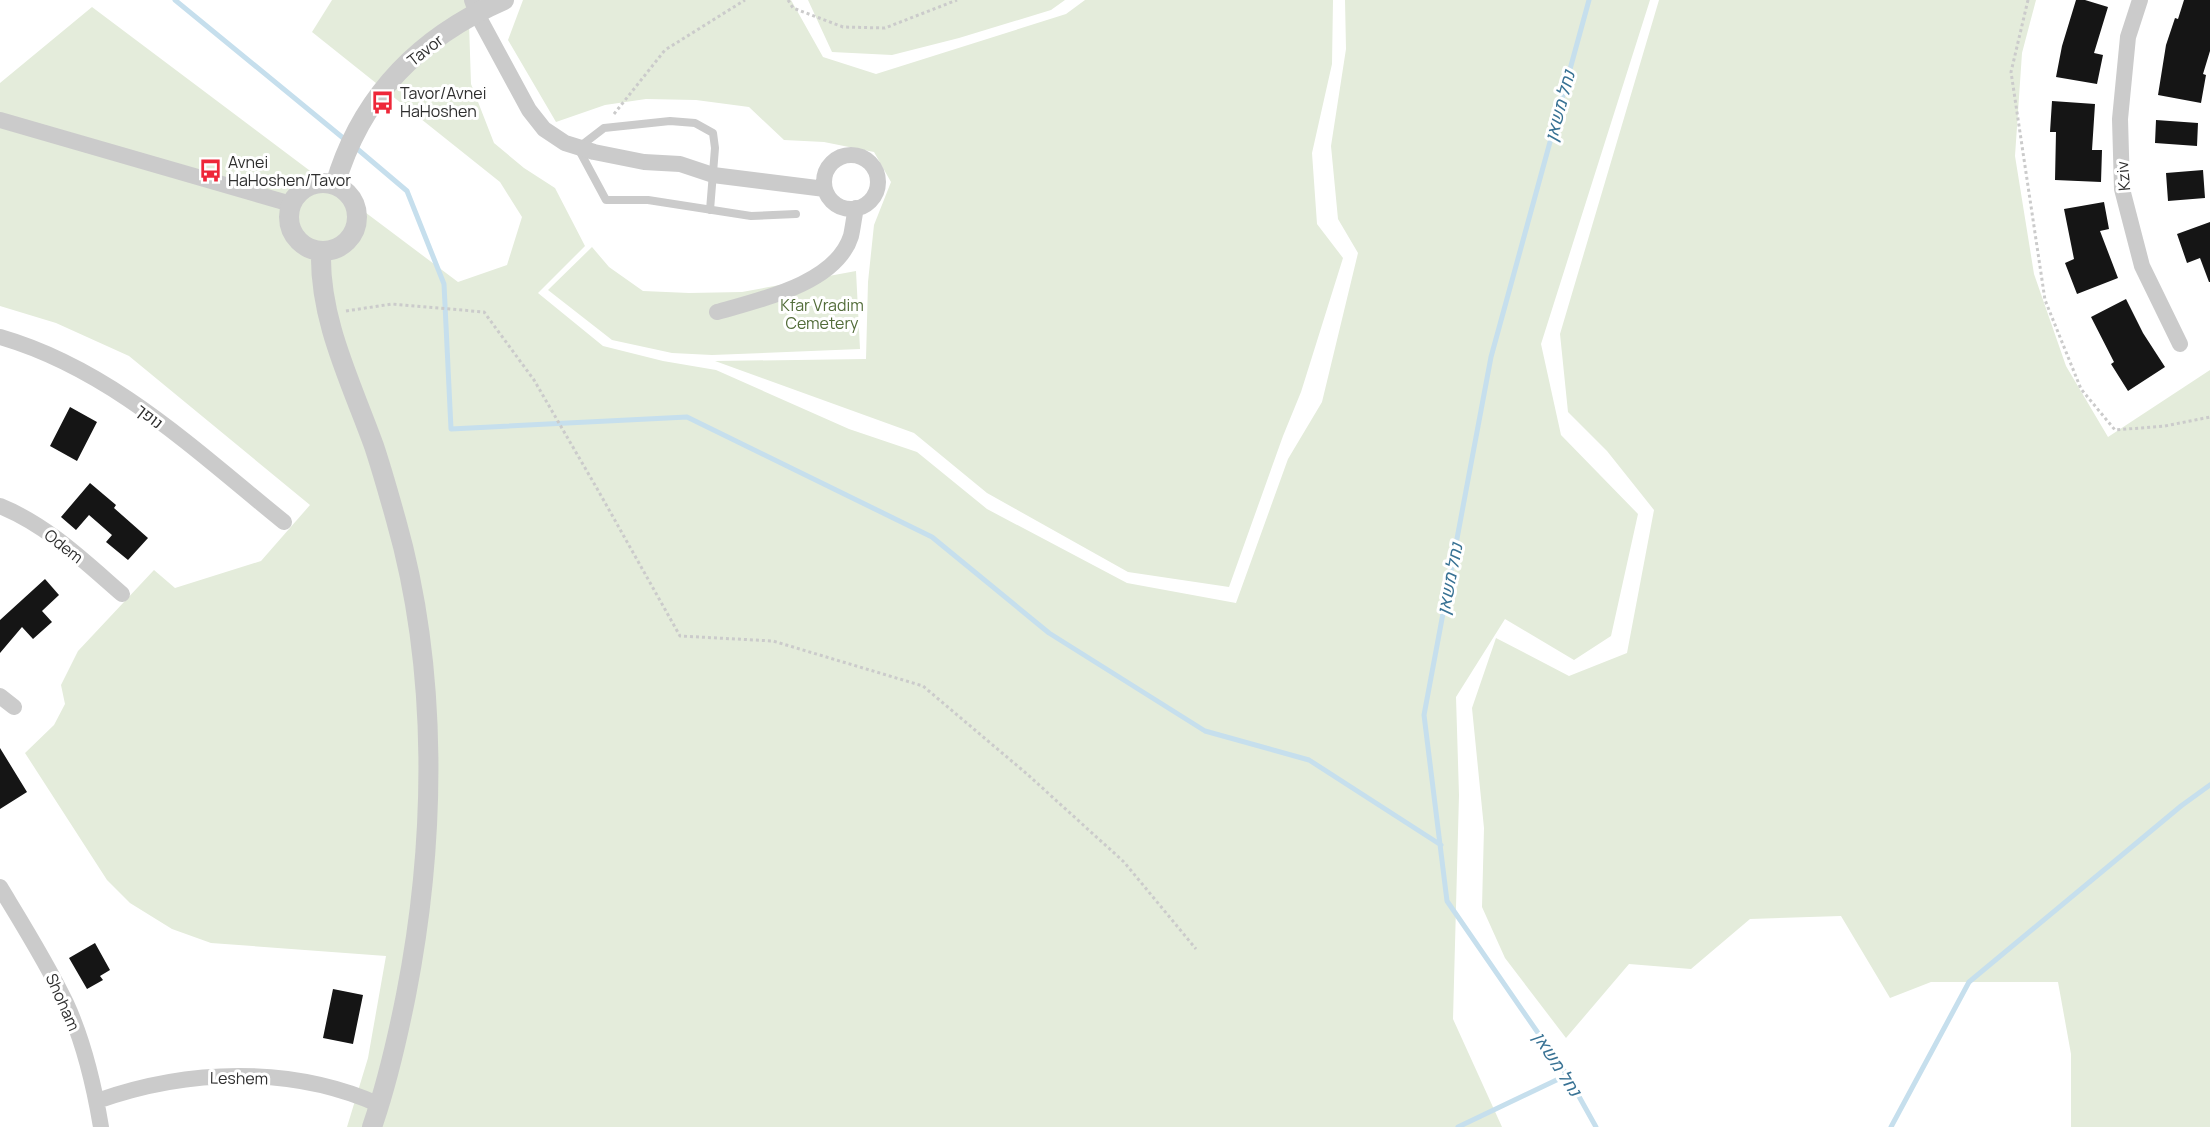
<svg xmlns="http://www.w3.org/2000/svg" width="2210" height="1127" font-family="Manrope,Heebo,sans-serif">
  <style>
    .green { fill: #e4ecdb }
    .lines { fill: none; stroke-linecap: round; stroke-linejoin: round }
    .stream { stroke: #c6dfed; stroke-width: 5 }
    .building { fill: #151515 }
    .path { stroke: #cbcbcb; stroke-width: 3; stroke-dasharray: 3 3; stroke-linecap: butt }
    .service { stroke: #cbcbcb; stroke-width: 8 }
    .minor { stroke: #cbcbcb; stroke-width: 16 }
    .tertiary { stroke: #cbcbcb; stroke-width: 20 }
    .labels { text-anchor: middle; stroke-width: 6; stroke-linejoin: round; paint-order: stroke }
    .street-label { font-size: 16px; fill: #2e2e2e; stroke: #fff }
    .poi-label { font-size: 16px; fill: #2e2e2e; stroke: #fff; text-anchor: start }
    .park-label { font-size: 16px; fill: #526c39; stroke: #fff }
    .water-label { font-size: 18px; font-style: italic; fill: #387294; stroke: #fff }
  </style>
  <rect width="100%" height="100%" fill="#fff"/>
  <path class="green" d="M332,0H478L469,23L471,84L494,143L524,168L555,188L585,246L538,293L603,346L663,361L716,370L849,429L917,452L987,509L1127,583L1236,603L1288,459L1322,402L1358,253L1338,219L1331,146L1346,49L1345,0H1650L1541,344L1561,435L1638,514L1611,636L1574,660L1505,619L1456,697L1459,795L1453,1019L1502,1127H347L368,1058L386,956L211,943L172,929L130,903L107,880L25,753L54,725L65,704L61,685L78,651L154,570L175,588L261,561L310,505L129,356L56,323L0,306V83L92,7L458,282L507,265L522,217L500,182L312,32Z
    M523,0H791L823,57L876,74L1066,14L1085,0H1333L1332,64L1312,153L1317,224L1343,258L1301,392L1283,436L1229,587L1128,572L987,493L914,433L715,361L866,359L868,282L874,225L891,182L874,152L824,142L784,140L749,107L696,100L646,99L605,105L556,122L508,40Z
    M808,0H1065L1051,10L959,38L892,55L832,52Z
    M1659,0H2036L2022,53L2015,156L2034,274L2066,366L2108,437L2210,370V1127H2071V1054L2058,982H1931L1890,998L1841,916L1750,919L1691,969L1629,964L1566,1038L1505,958L1482,907L1484,828L1472,708L1496,638L1569,676L1627,653L1654,510L1607,451L1568,412L1560,334Z
    M592,247L609,267L643,291L689,293L742,292L856,271L860,349L712,355L672,353L612,340L548,290Z"/>
  <g class="lines">
    <path class="stream" d="M175,0L348,142
      M1589,0L1491,357L1424,715L1447,901L1567,1075L1596,1127
      M355,147L407,191L444,284L451,429L687,417L932,537L1049,633L1205,731L1309,760L1441,845
      M1458,1127L1567,1075
      M1891,1127L1969,982L2181,806L2210,785"/>
  </g>
  <path class="building" d="M2076,0H2085L2108,7L2094,53L2103,55L2097,84L2056,77L2062,46Z
    M2184,0H2210V51L2203,74L2206,75L2201,103L2158,95L2166,45L2175,18L2178,19Z
    M2052,101L2095,104L2092,150H2102L2101,182L2055,180L2056,132H2050Z
    M2156,120L2198,123L2197,146L2155,143Z
    M2203,170L2205,198L2168,201L2166,173Z
    M2104,202L2109,229L2100,231L2118,278L2077,294L2065,263L2074,259L2064,209Z
    M2210,222V282H2209L2200,258L2187,263L2177,234Z
    M2126,299L2143,333L2165,367L2128,391L2111,364L2114,362L2091,317Z
    M70,407L97,422L77,461L50,446Z
    M90,483L116,505L114,508L148,538L128,560L106,542L112,535L89,515L76,530L61,517Z
    M45,579L59,595L42,611L52,622L33,639L22,627L0,653V620Z
    M0,748L27,792L0,809Z
    M95,943L110,970L100,976L103,980L87,989L69,958Z
    M333,989L363,995L353,1044L323,1038Z"/>
  <g class="lines">
    <path class="path" d="M788,0L793,8L843,27L885,28L957,0
      M2028,0L2011,72L2045,300L2081,389L2115,430L2165,426L2210,417
      M614,114L665,50L745,0
      M346,311L392,304L484,312L534,380L599,492L680,636L773,641L923,686L1027,774L1124,862L1196,949"/>
    <path class="service" d="M710,210L715,148L713,133L695,123L670,121L604,128L578,148L606,200H648L751,216L796,214"/>
    <path class="minor" d="M472,0L477,14L529,110L544,129L565,143L594,152L644,162L680,164L713,175L825,189
      M2140,0L2128,37L2120,119L2122,189L2142,266L2180,344
      M0,120L291,204
      M824 182a27 27 0 1 1 54 0a27 27 0 1 1-54 0Z
      M717,312C759,300 836,284 851,236C853,227 854,217 856,208
      M0,337C111,369 196,451 284,522
      M0,506C47,525 84,561 122,594
      M0,696L14,707
      M0,887C23,925 47,963 66,1003C84,1042 94,1085 101,1127
      M97,1101C187,1069 291,1065 380,1105"/>
    <path class="tertiary" d="M289 217a34 34 0 1 1 68 0a34 34 0 1 1-68 0Z
      M335,185C361,96 419,37 504,0
      M321,251C319,320 351,382 374,446C382,470 389,495 396,520C439,671 436,842 406,995C397,1040 387,1084 372,1127"/>
  </g>
  <defs>
    <symbol id="bus-bare" viewBox="-9 -9 18 18"><path d="M-5-6H5V4H4V6H2V4H-2V6H-4V4H-5ZM-3.5-4V0h7V-4ZM-3.5 1.2v1.5H-2V1.2ZM2 1.2v1.5H3.5V1.2Z" fill="#ee2739" stroke="#fff" stroke-width="2.5" paint-order="stroke"/></symbol>
  </defs>
  <g fill-rule="evenodd">
    <use href="#bus-bare" x="366" y="86" width="33" height="33"/>
    <use href="#bus-bare" x="194" y="154" width="33" height="33"/>
  </g>
  <g class="labels">
    <g class="street-label">
      <text transform="translate(425 50) rotate(-38)" y="6">Tavor</text>
      <text transform="translate(2123 176) rotate(-95)" y="6">Kziv</text>
      <text transform="translate(150 416) rotate(38)" y="6">נופך</text>
      <text transform="translate(64 546) rotate(38)" y="6">Odem</text>
      <text transform="translate(63 1002) rotate(66)" y="6">Shoham</text>
      <text transform="translate(239 1078) rotate(1)" y="6">Leshem</text>
    </g>
    <g class="poi-label">
      <text x="400" y="99">Tavor/Avnei<tspan x="400" dy="18">HaHoshen</tspan></text>
      <text x="228" y="168">Avnei<tspan x="228" dy="18">HaHoshen/Tavor</tspan></text>
    </g>
    <g class="park-label">
      <text x="822" y="311">Kfar Vradim<tspan x="822" dy="18">Cemetery</tspan></text>
    </g>
    <g class="water-label">
      <text transform="translate(1560 106) rotate(-75)" y="6">נחל משאן</text>
      <text transform="translate(1450 579) rotate(-79)" y="6">נחל משאן</text>
      <text transform="translate(1557 1064) rotate(57)" y="6">נחל משאן</text>
    </g>
  </g>
</svg>
